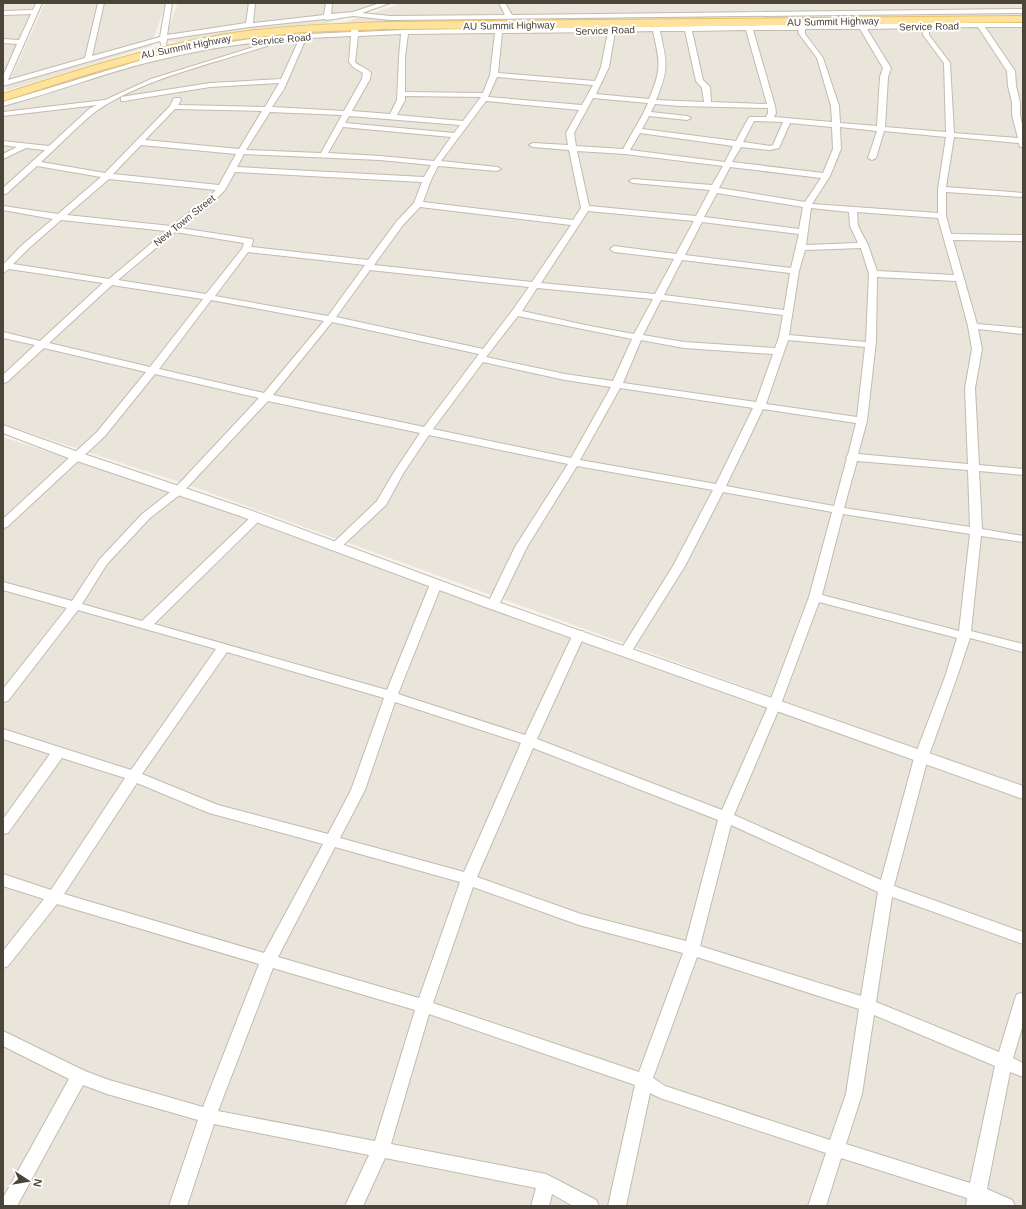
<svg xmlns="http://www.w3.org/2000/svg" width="1026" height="1209" font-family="Helvetica,sans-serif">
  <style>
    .residential { fill: #eae5da }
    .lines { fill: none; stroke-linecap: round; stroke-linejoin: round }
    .minor-casing { stroke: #c2bbae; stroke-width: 2 }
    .tertiary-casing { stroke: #c2bbae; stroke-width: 2 }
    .primary-casing { stroke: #e6c16a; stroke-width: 2 }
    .minor { fill: #fff; fill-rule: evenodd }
    .tertiary { fill: #fff; fill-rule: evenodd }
    .primary { fill: #ffe39c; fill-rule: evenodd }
    .labels { text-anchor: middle; stroke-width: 4; stroke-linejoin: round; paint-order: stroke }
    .far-street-label { font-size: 10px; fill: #4b4439; stroke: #fff }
  </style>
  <rect width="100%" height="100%" fill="#f6f3ec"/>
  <path class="residential" d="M3,3H34L3,76Z
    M45,3H166L151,46L5,91Z
    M178,3H379L325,24L252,30L179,42L164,41Z
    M403,3H1023V15L340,24Z
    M1023,19V790L932,755L191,486L3,424V99L90,71L185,46L283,31L411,27Z
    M3,437L228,511L1023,798V1206H3Z"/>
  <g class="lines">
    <defs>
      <path id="minor" d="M36,3H42L8,80L85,58L98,3H104L92,56L160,37L166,3H172L167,35L246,23L249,3H255L253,23L324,15L326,3H332L331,14L353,12L380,3H390L362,13L390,16L505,15L499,3H505L512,15L1023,9V13L390,20L353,16L327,20L324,19L249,27L167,39L166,46H162L160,41L3,86V76L17,44L3,43V39L19,40L31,14L3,15V11L33,10Z
        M925,23H1023V27H985L1015,71L1016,86L1020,102V115L1023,129V147H1020L1019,143L954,137L946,187L1023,193V197L946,192V216L951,234L1023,235V241L953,240L977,324L1023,328V334L978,329L982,349L975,388L979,465L1023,469V475L979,471L982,529L1023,536V542L981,536L971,631L1023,644V652L970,638L957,677L928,758L894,886L1023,932V944L892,897L876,1002L999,1052L1015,999L1017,994L1023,993V1025L1013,1058L1023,1063V1077L1010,1072L987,1189L1012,1200L1015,1206H987L984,1205V1206H966L967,1198L841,1158L826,1206H808L826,1153L660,1098L650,1093L626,1206H608L635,1085L429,1014L391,1144L546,1174L596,1200L599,1206H573L552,1194L549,1206H531L536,1188L385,1158L363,1206H345L369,1155L214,1124L187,1206H169L198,1120L107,1094L83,1085L17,1206H3V1198L69,1079L3,1046V1031L85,1071L109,1080L203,1107L259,964L57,904L8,966L3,968V951L44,899L3,886V874L51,890L125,778L62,758L8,833L3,834V819L50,754L3,739V729L131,770L216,649L78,610L8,701L3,702V689L67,608L3,590V582L72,601L99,560L142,514L174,489L259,398L155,374L105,436L7,527L3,528V519L97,432L146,372L44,348L7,382L3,383V375L35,345L3,338V332L40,341L103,283L9,269L3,273V265L22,245L53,219L3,210V206L58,214L101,177L37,166L6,194H3V188L45,150L26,148L3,159V154L17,147L3,145V141L49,146L89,109L97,105L3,116V112L105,100L151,79L263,44H267V46C214,63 139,80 95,112C76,127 59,146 41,162L105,173L170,106L174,98H180L181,100L178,105L265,107L279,83L210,87L124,101H121V97L210,83L281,79L298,42L301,39C252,41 202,49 154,61C103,73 54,93 3,106V102L152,57L210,45L272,36L303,35L306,33L310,34L351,32L352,27L355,25L358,27V32L405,30ZM978,27L1007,71L1008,86L1012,102V115L1018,138L954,133L950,63L929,35V28ZM922,28L923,35L944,63L946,132L885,127L888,77L891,68L867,29ZM805,29H860L883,68L880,77L877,126L840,123L839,106L823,58L805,34ZM746,30L767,104L711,102L710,87L703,80L692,31ZM753,30H798L799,34L817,58L831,106L832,122L774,117L776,113L775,106ZM653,31C660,63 662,69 649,99L596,94L609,67L615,32ZM660,31H685L696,81L702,88L704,102L656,100C669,69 667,63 660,31ZM608,32L601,67L595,81L498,73L502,33ZM495,33L490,75L483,93L405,92V57L408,34ZM401,34L399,57L397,100L390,114L352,111L370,79L371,73C366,67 360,67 355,62L358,36ZM351,36L349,62L353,67L363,73L362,79L344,111L272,107L284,89L304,43L309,38ZM497,77L593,85L582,105L488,97ZM405,96L481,97L463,121L397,115L405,100ZM593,98L648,103L643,114L623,149L576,146L574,133ZM486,101L579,110L566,133L568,145L533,143L529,145L533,147L569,150L581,208L573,220L423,202L431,180L438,166L497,171L501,169L497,167L441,161ZM655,104L680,106L768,108V113L766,117H749L736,141L642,129L649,116L687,120L691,118L687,116L651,112ZM175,109L262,111L239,149L145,140ZM270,112L342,115L321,153L246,150ZM349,116L460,125L454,133L345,123ZM754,121L783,122L773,145L770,146L743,142ZM790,123L832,127L833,149L823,173L732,162L741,147L770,150L779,148ZM343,127L451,137L434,161L380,156L328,153ZM840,127L877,131L868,158L872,160L876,158L884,131L946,137L938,189V213L812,204L830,176L841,149ZM640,133L733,146L725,162L630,150ZM141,145L236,154L219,185L113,174ZM577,151L625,154L723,166L712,185L633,179L629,181L633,183L710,190L696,216L589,206ZM244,154L380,160L431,165L424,177L237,167ZM730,167L821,178L805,202L719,188ZM235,172L422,182L414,203L397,221L368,260L251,247L253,241L252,239L180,228L208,207L225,190ZM109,179L216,190L202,203L171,226L67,215ZM717,193L803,207L799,229L704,217ZM420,207L571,225L532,282L374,265L403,225ZM811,208L849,212L850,226L858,243L806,245ZM588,211L694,221L676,254L614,246L610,249L614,252L674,259L655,294L541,283ZM857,212L938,218L954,275L877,271L868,245L858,226ZM61,220L166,231L109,279L13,264L28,249ZM702,222L799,234L791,268L685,255ZM175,232L244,243L242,249L206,294L118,280ZM861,248L869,274L866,342L789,335L799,271L805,250ZM248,252L365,265L328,316L215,296ZM682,260L790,273L784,310L664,295ZM370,270L529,287L512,311L483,349L336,317ZM877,277L956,281L968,326L972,349L965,388L968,464L858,454L867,421L876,341ZM112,285L203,299L150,367L49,343ZM537,288L653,299L634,334L590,326L522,311ZM211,300L324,321L264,393L159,369ZM661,300L783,315L779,337L775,348L684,342L643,335ZM518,316L632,339L613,381L565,374L486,357ZM332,322L479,354L424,427L273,395ZM641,340L684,348L773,354L756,402L623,383ZM788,340L865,347L857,417L766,404ZM483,362L565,380L611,387L571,458L433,429ZM620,388L753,408L716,484L580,460ZM268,401L420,433L394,472L377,501L331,545L329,547L331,549H339L386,505L404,472L429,435L568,464L515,547L487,605L489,608H497L499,605L527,547L577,466L713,490L673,566L620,651L622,654H630L685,566L723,492L832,512L809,597L769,704L722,810L537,739L585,634L583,631H575L573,634L525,735L398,694L442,584L440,581H432L430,584L387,690L154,624L261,519L263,517L261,515H253L142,621L82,604L107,564L150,518L182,493ZM763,409L856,423L848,455L846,457L847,458L834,506L726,486ZM857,461L968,470L970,527L844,508ZM843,514L970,534L959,631L822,595ZM819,602L957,638L945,677L914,758L881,880L734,815L781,704ZM227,652L384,698L351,790L328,834L218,805L142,774ZM395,702L521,743L464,872L340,838L365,790ZM533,748L718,820L686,941L581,914L477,877ZM137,783L209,813L323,844L264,953L64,894ZM731,825L878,892L861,996L700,946ZM335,847L460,882L419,998L278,957ZM473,887L579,925L683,953L639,1072L433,1003ZM697,957L859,1009L846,1094L830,1140L665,1086L653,1078ZM273,968L415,1010L375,1141L218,1111ZM874,1015L995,1066L970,1183L846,1144L862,1094Z"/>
      <path id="tertiary" d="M3,425L81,453L250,510L498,602L1023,786V799L488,608L240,516L71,459L3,433Z"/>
      <path id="primary" d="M1023,16V22L553,28L387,29L304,32L222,41L167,52L88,74L3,101V94C74,71 146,48 220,35C275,26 331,24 387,22Z"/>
    </defs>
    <use href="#minor" class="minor-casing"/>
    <use href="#tertiary" class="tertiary-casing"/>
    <use href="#primary" class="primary-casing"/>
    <use href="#minor" class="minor"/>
    <use href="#tertiary" class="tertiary"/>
    <use href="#primary" class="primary"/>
  </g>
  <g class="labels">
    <g class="far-street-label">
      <text transform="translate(833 21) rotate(-1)" y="4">AU Summit Highway</text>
      <text transform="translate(509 25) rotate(-1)" y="4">AU Summit Highway</text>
      <text transform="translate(929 26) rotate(-1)" y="4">Service Road</text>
      <text transform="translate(605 30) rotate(-2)" y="4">Service Road</text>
      <text transform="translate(281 39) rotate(-5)" y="4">Service Road</text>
      <text transform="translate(186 46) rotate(-11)" y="4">AU Summit Highway</text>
      <text transform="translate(184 220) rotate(-39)" y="4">New Town Street</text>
    </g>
  </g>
  <rect width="1026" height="1209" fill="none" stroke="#4b4439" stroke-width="8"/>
  <g transform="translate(28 1181) rotate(102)" stroke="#ffffff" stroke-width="3" paint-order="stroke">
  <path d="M0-3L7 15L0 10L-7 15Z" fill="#4b4439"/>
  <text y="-6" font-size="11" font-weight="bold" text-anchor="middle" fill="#4b4439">N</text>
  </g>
</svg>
